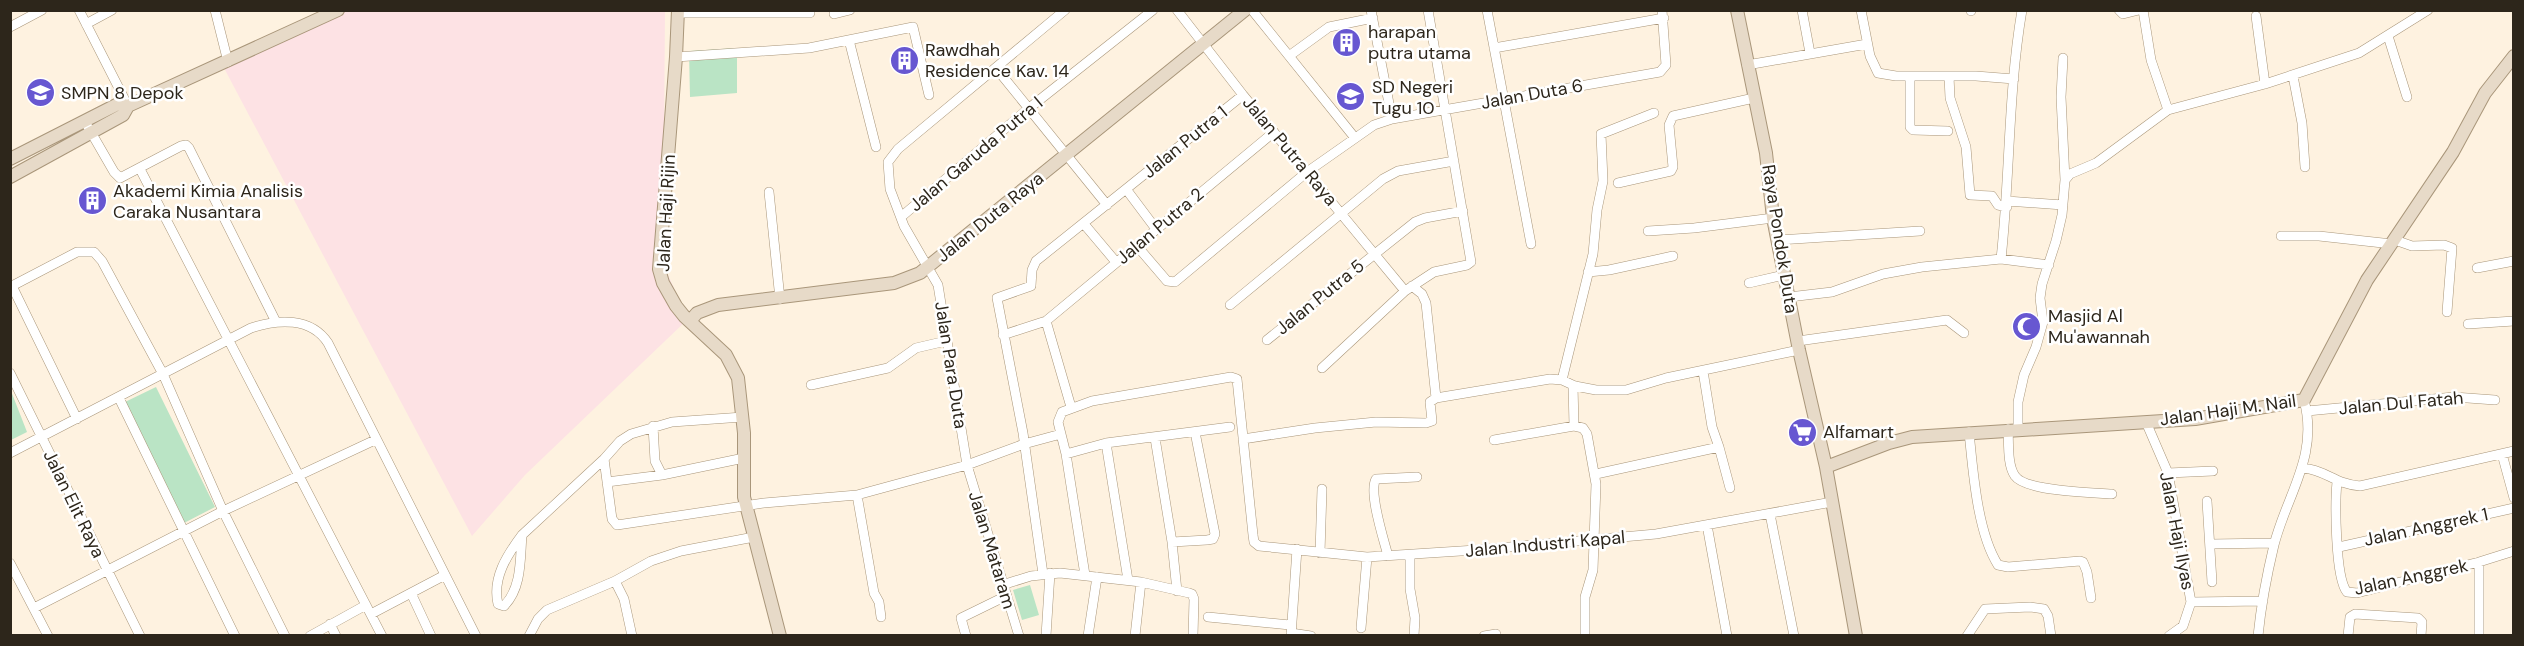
<svg xmlns="http://www.w3.org/2000/svg" width="2524" height="646" font-family="'DM Sans',sans-serif">
  <style>
    .industrial { fill: #fde2e4 }
    .green { fill: #bae4c5 }
    .lines { fill: none; stroke-linecap: round; stroke-linejoin: round }
    .street-casing { stroke: #a9967a; stroke-width: 10 }
    .secondary-casing { stroke: #a9967a; stroke-width: 14 }
    .street { stroke: #fff; stroke-width: 9 }
    .secondary { stroke: #e7dac8; stroke-width: 12 }
    .labels { text-anchor: middle; stroke-width: 5; stroke-linejoin: round; paint-order: stroke }
    .poi-label { font-size: 18px; fill: #2d261b; stroke: #fff; text-anchor: start }
    .street-label { font-size: 18px; fill: #2d261b; stroke: #fff }
  </style>
  <rect width="100%" height="100%" fill="#fef2e0"/>
  <path class="industrial" d="M345,11H665L663,264L688,319L525,475L472,536L224,68Z"/>
  <path class="green" d="M737,48V93L690,97L689,51Z
    M156,387L215,507L184,523L125,402Z
    M11,391L27,432L11,440H10Z
    M1030,585L1039,615L1022,620L1013,590Z"/>
  <g class="lines">
    <defs>
      <path id="street" d="M79,10L128,106
        M215,10L228,62
        M1177,10L1243,95L1405,291
        M1252,10L1355,138
        M1371,10L1392,119
        M1487,10L1531,244
        M1802,10L1810,53
        M1861,10L1870,56L1878,73L1896,76H1976L2014,79
        M1971,10V11
        M2119,10L2123,14L2139,10
        M2143,10L2151,60L2168,110
        M678,13H810
        M834,14L850,10
        M2256,16L2265,84
        M86,24L112,10
        M10,27L42,10
        M2388,36L2407,97
        M849,40L876,147
        M1494,48L1664,18
        M1289,56L1329,27L1373,18
        M676,57L809,48L913,27L929,95
        M2063,58L2061,97L2065,180
        M1747,65L1867,44
        M996,68L1107,205
        M1910,76V127L1913,130L1948,131
        M1949,76L1950,98L1966,147L1970,195L1992,196L1998,205L2007,207
        M2293,76L2302,123L2305,167
        M88,127L114,172L120,178L181,146L186,145L189,148L276,322
        M140,169L382,636
        M1618,183L1671,171L1673,167L1669,125L1673,116L1754,98
        M1126,189L1243,95
        M769,192L780,299
        M2007,201L2063,205
        M901,217L1028,109L1153,10
        M1084,224L1116,262
        M1648,231L1694,228L1773,218
        M2281,236H2319L2392,244
        M1778,240L1920,231
        M2395,240L2412,246L2444,245L2452,248L2447,312
        M1137,246L1167,281L1175,282L1307,172L1374,125L1392,119L1660,72L1666,65L1662,10
        M2001,259C2010,177 2008,92 2022,10
        M2477,268L2514,261
        M1588,272L1609,270L1673,256
        M1749,283L1784,275
        M12,286L77,419
        M1412,286L1422,294L1426,303L1436,398
        M10,287L77,252H94L102,261L163,374L223,511L285,636
        M1789,297L1832,292L1883,274L1922,267L2001,259L2049,265
        M1230,305L1383,179L1398,171L1454,161
        M1046,321L1071,407
        M2468,324L2514,321
        M1003,335L1046,321L1274,132
        M1267,340L1415,222L1425,218L1463,211
        M1798,341L1947,320L1964,333
        M1322,368L1405,291L1434,272L1467,265L1471,262L1428,10
        M10,373L140,636
        M1562,380L1593,254L1597,210L1603,181L1601,134L1654,113
        M811,385L888,368L916,348L946,341
        M1573,385L1574,426
        M119,398L235,636
        M2307,411L2454,397L2495,400
        M2146,422L2168,473L2191,602L2183,626L2169,636
        M653,426L655,461L662,475
        M2008,429C2009,443 2007,465 2015,476C2025,491 2093,493 2112,494
        M2018,429V402L2024,375L2036,347L2043,322L2040,298L2042,284L2056,241L2062,215L2065,180L2070,174L2096,163L2168,110L2265,84L2359,53L2428,10
        M1969,432C1973,470 1977,532 1998,565L2008,567L2080,561L2083,562L2087,572L2091,598
        M1155,438L1172,542L1177,591
        M1243,439L1315,428L1376,422L1426,423L1432,421L1430,402L1436,398L1550,379L1562,380L1575,386L1596,390H1626L1666,378L1799,350
        M1494,440L1574,426L1583,428L1587,434L1596,484L1593,570L1585,597V636
        M1106,443L1128,580
        M1719,447L1730,488
        M10,453L251,328C278,319 311,317 328,343L476,636
        M1066,454L1106,443L1230,427
        M2502,454L2514,498
        M604,459L612,519L617,525L764,503L857,495L967,465L1024,444L1061,434
        M2303,468C2326,470 2335,484 2360,486L2514,451
        M2168,473L2213,471
        M1596,474L1719,447L1712,427L1703,371
        M607,482L662,475L744,458
        M2337,482C2335,502 2335,578 2347,592L2357,593L2479,562L2514,551
        M857,495L874,593L879,602L881,617
        M2207,501L2212,582
        M1770,514L1794,636
        M1707,525L1727,636
        M522,535C520,559 522,588 504,606L498,604C492,578 507,555 522,535L604,459L620,441L631,434L672,422L743,417
        M1172,542L1207,540L1213,539L1215,534L1195,432
        M2211,544L2274,543
        M2339,547L2514,508
        M1320,553L1322,489
        M1410,555V589L1415,618L1414,636
        M1388,556C1384,540 1368,492 1376,479L1417,477
        M2479,562V636
        M10,563L48,636
        M1043,574L1023,433L997,298L1031,286L1032,270L1036,261L1126,189L1156,229
        M1085,575L1066,454L1058,422L1062,412L1092,401L1231,377L1237,379L1253,535L1254,542L1259,546L1367,557L1476,550L1656,534L1832,502
        M615,581L624,599L632,636
        M1002,585L1031,576L1060,573L1141,582L1189,593L1192,594L1194,599L1193,636
        M411,593L431,636
        M2191,602L2263,601
        M34,608L223,511L375,440
        M371,614L445,575
        M1208,617L1290,625
        M330,624L336,636
        M1361,628L1367,557
        M1291,633L1311,636
        M310,636L366,605
        M529,636L538,619L547,610L615,581L651,561L681,551L754,537
        M966,636L961,618L1006,596
        M1019,636L967,465L938,285L904,226L890,189L888,162L898,149L1065,10
        M1046,636L1050,573
        M1088,636L1097,577
        M1135,636L1141,582
        M1291,636L1297,549
        M1484,636L1496,634
        M1967,636L1985,609L2030,607L2044,609L2048,616L2051,636
        M2258,636C2261,606 2267,574 2274,545C2287,494 2319,456 2304,400
        M2348,636L2350,617L2355,614L2418,618L2422,622L2421,636"/>
      <path id="secondary" d="M678,10L676,57L659,269L663,283L676,306L684,316L726,355L738,378L744,433V497L780,636
        M1737,10L1766,153L1773,218L1799,350L1826,467L1856,636
        M10,159L118,104L128,106L338,10
        M10,177L123,115L128,106
        M690,321L697,313L718,305L894,283L920,273L1245,10
        M1826,467L1889,443L1912,437L2195,419L2304,400L2367,280L2453,152L2485,93L2514,56"/>
    </defs>
    <use href="#street" class="street-casing"/>
    <use href="#secondary" class="secondary-casing"/>
    <use href="#street" class="street"/>
    <use href="#secondary" class="secondary"/>
  </g>
  <defs>
    <symbol id="building-disc" viewBox="-11 -11 22 22"><circle r="9.5" fill="#6757d1" stroke="#fff"/><path d="M-4-6H4V6H1V3H-1V6H-4ZM-2.5-4.3h1.7v1.8h-1.7ZM.8-4.3h1.7v1.8H.8ZM-2.5-1h1.7V.8h-1.7ZM.8-1h1.7V.8H.8Z" fill="#fff"/></symbol>
    <symbol id="school-disc" viewBox="-11 -11 22 22"><circle r="9.5" fill="#6757d1" stroke="#fff"/><path d="M0-5L7-2L0 1L-7-2ZM-4 1L0 2.5L4 1V4Q0 6-4 4Z" fill="#fff"/></symbol>
    <symbol id="mosque-disc" viewBox="-11 -11 22 22"><circle r="9.5" fill="#6757d1" stroke="#fff"/><path d="M3.5-4.9A6 6 0 1 0 3.5 4.9A5 5 0 1 1 3.5-4.9Z" fill="#fff"/></symbol>
    <symbol id="supermarket-disc" viewBox="-11 -11 22 22"><circle r="9.5" fill="#6757d1" stroke="#fff"/><path d="M-6-5.5h2.5l.6 2H6L4.5 2H-2.5L-4.4-4H-6ZM-1.5 3.2a1.3 1.3 0 1 0 .1 0ZM3 3.2a1.3 1.3 0 1 0 .1 0Z" fill="#fff"/></symbol>
  </defs>
  <g fill-rule="evenodd">
    <use href="#building-disc" x="1330" y="26" width="33" height="33"/>
    <use href="#building-disc" x="888" y="44" width="33" height="33"/>
    <use href="#school-disc" x="24" y="76" width="33" height="33"/>
    <use href="#school-disc" x="1334" y="80" width="33" height="33"/>
    <use href="#building-disc" x="76" y="184" width="33" height="33"/>
    <use href="#mosque-disc" x="2010" y="310" width="33" height="33"/>
    <use href="#supermarket-disc" x="1786" y="416" width="33" height="33"/>
  </g>
  <g class="labels">
    <g class="poi-label">
      <text x="1368" y="38">harapan<tspan x="1368" dy="21">putra utama</tspan></text>
      <text x="925" y="56">Rawdhah<tspan x="925" dy="21">Residence Kav. 14</tspan></text>
      <text x="1372" y="93">SD Negeri<tspan x="1372" dy="21">Tugu 10</tspan></text>
      <text x="61" y="99">SMPN 8 Depok</text>
      <text x="113" y="197">Akademi Kimia Analisis<tspan x="113" dy="21">Caraka Nusantara</tspan></text>
      <text x="2048" y="322">Masjid Al<tspan x="2048" dy="21">Mu'awannah</tspan></text>
      <text x="1823" y="438">Alfamart</text>
    </g>
    <g class="street-label">
      <text transform="translate(1532 94) rotate(-10)" y="6">Jalan Duta 6</text>
      <text transform="translate(1185 142) rotate(-39)" y="6">Jalan Putra 1</text>
      <text transform="translate(1290 151) rotate(50)" y="6">Jalan Putra Raya</text>
      <text transform="translate(976 154) rotate(-40)" y="6">Jalan Garuda Putra I</text>
      <text transform="translate(666 213) rotate(-87)" y="6">Jalan Haji Rijin</text>
      <text transform="translate(990 217) rotate(-39)" y="6">Jalan Duta Raya</text>
      <text transform="translate(1160 226) rotate(-40)" y="6">Jalan Putra 2</text>
      <text transform="translate(1780 239) rotate(81)" y="6">Raya Pondok Duta</text>
      <text transform="translate(1320 297) rotate(-39)" y="6">Jalan Putra 5</text>
      <text transform="translate(951 365) rotate(81)" y="6">Jalan Para Duta</text>
      <text transform="translate(2401 403) rotate(-5)" y="6">Jalan Dul Fatah</text>
      <text transform="translate(2228 410) rotate(-8)" y="6">Jalan Haji M. Nail</text>
      <text transform="translate(74 504) rotate(64)" y="6">Jalan Elit Raya</text>
      <text transform="translate(2426 527) rotate(-12)" y="6">Jalan Anggrek 1</text>
      <text transform="translate(2177 531) rotate(79)" y="6">Jalan Haji Ilyas</text>
      <text transform="translate(1545 544) rotate(-5)" y="6">Jalan Industri Kapal</text>
      <text transform="translate(992 550) rotate(73)" y="6">Jalan Mataram</text>
      <text transform="translate(2411 577) rotate(-12)" y="6">Jalan Anggrek</text>
    </g>
  </g>
  <rect width="2524" height="646" fill="none" stroke="#2d261b" stroke-width="24"/>
</svg>
